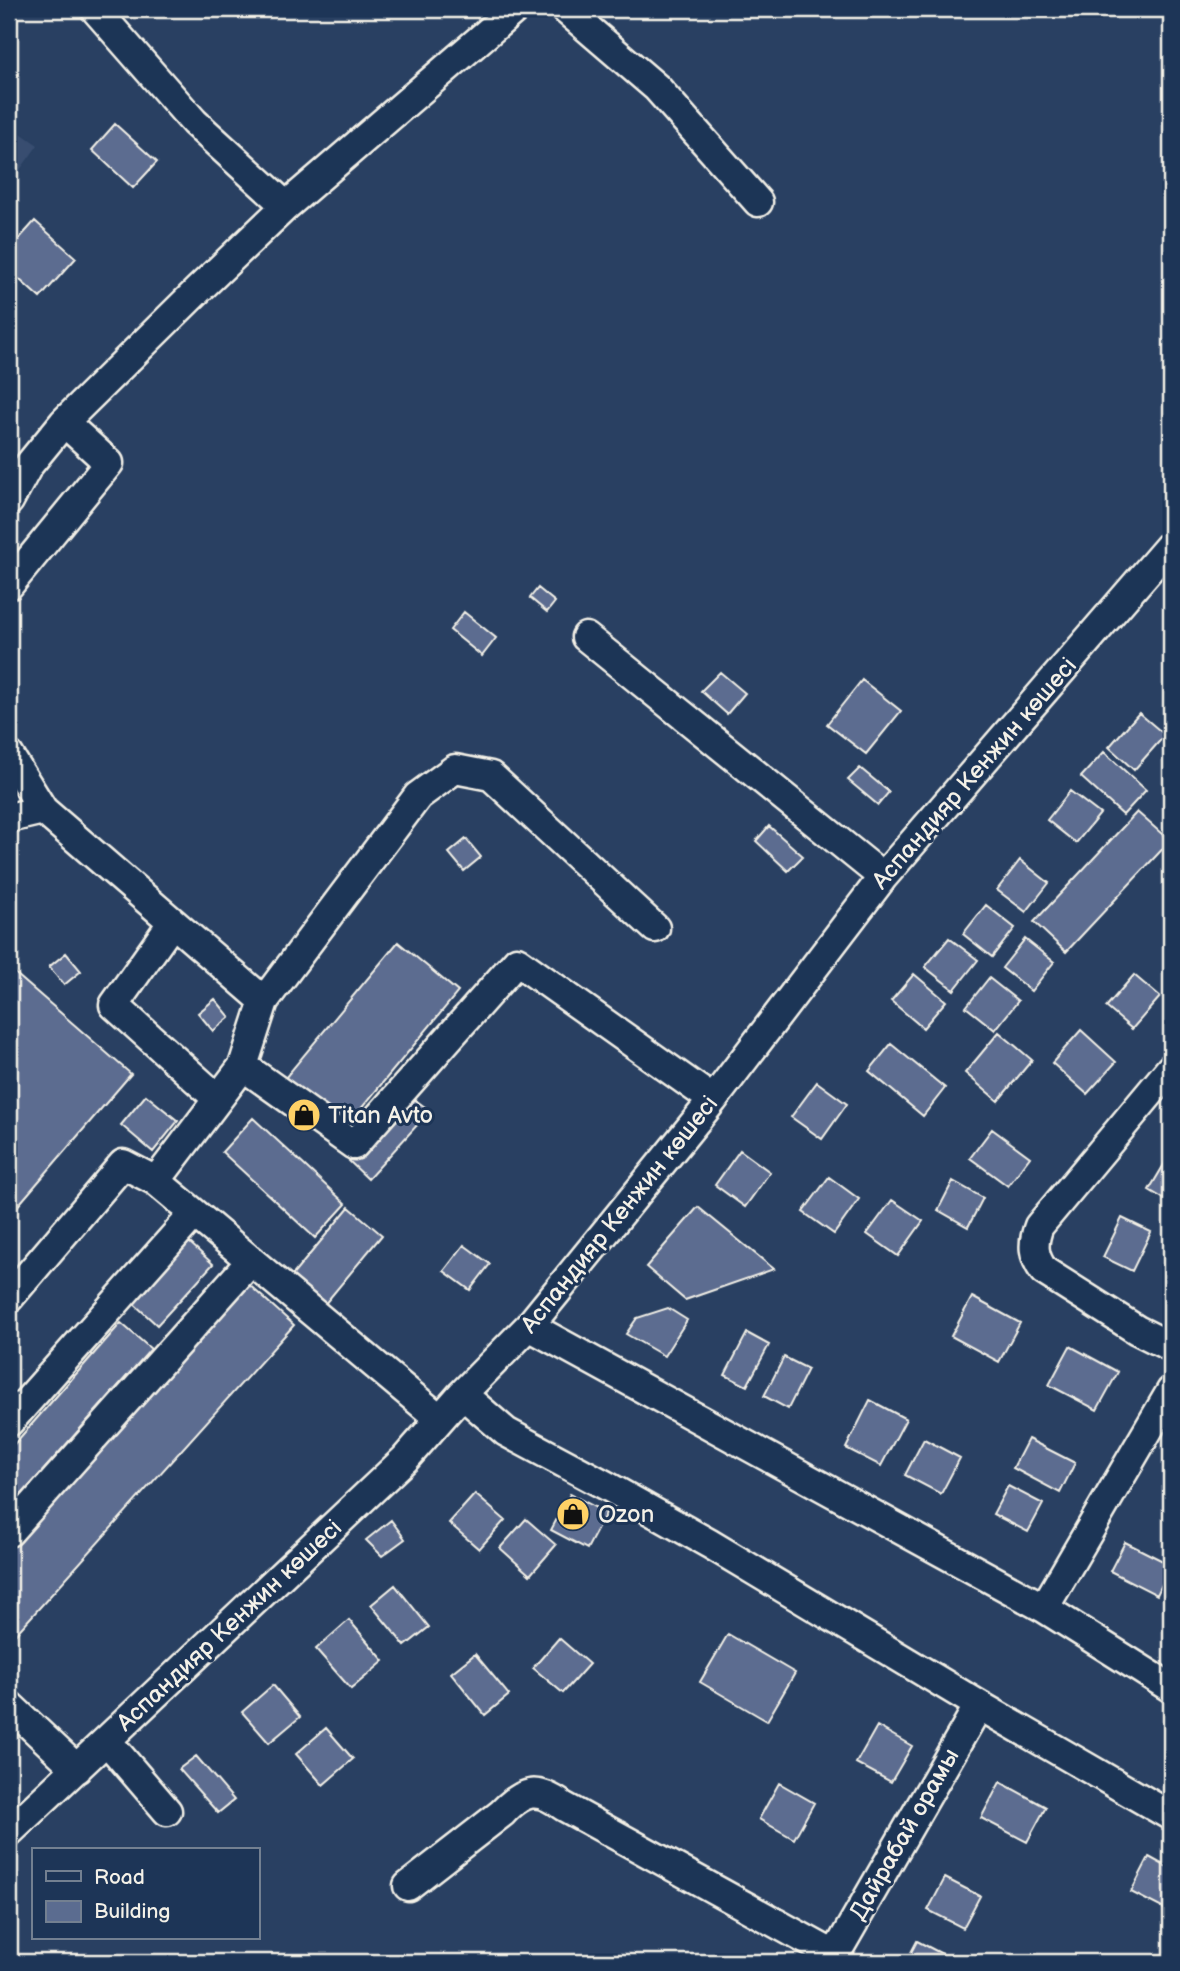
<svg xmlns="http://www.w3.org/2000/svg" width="1180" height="1971" font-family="'Balsamiq Sans',sans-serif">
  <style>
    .built { fill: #384d70 }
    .building { fill: #5b6c90; stroke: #f4f1e8; stroke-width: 2 }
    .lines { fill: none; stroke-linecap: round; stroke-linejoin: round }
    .minor-casing { stroke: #f4f1e8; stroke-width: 33 }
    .minor { stroke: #1d3557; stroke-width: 28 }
    .labels { text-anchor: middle; stroke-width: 6; stroke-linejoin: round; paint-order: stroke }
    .street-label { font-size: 24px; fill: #f4f1e8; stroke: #1d3557 }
    .poi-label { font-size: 24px; fill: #f4f1e8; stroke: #1d3557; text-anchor: start }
  </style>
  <rect width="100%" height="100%" fill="#294062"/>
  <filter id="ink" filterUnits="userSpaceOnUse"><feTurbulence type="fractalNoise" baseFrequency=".0143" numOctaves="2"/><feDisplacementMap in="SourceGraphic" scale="14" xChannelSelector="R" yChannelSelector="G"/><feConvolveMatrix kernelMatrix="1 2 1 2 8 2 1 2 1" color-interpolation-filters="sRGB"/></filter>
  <g filter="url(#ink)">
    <path class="built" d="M9,125L38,145L9,185Z"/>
    <path class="building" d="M115,124L157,162L133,188L92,150Z
      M35,221L76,258L40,298L9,270V250Z
      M538,588L555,602L547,612L530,598Z
      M464,612L496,638L482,656L450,630Z
      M720,672L745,693L727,714L701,691Z
      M862,680L901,711L866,754L827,724Z
      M1139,713L1165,735L1134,770L1109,747Z
      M1104,752L1146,790L1123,815L1081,777Z
      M860,768L889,792L878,805L848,780Z
      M1070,791L1100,814L1076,843L1047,820Z
      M1137,812L1170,841L1066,952L1034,922Z
      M769,826L803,856L788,871L756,841Z
      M466,839L481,857L464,871L449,853Z
      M1020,860L1049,883L1026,912L997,890Z
      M986,905L1015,928L992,957L963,934Z
      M949,938L978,960L954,990L925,967Z
      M1025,939L1054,962L1031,991L1002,968Z
      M398,942L458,992L345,1128L285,1078Z
      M66,953L81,971L64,985L49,967Z
      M9,968L131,1074L9,1216Z
      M914,974L946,1001L923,1028L891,1001Z
      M1134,975L1160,997L1132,1029L1106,1007Z
      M989,978L1018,1001L995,1030L966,1007Z
      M215,999L230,1017L213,1031L198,1013Z
      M1081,1030L1116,1062L1087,1094L1052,1063Z
      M999,1032L1032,1060L998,1101L965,1073Z
      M891,1044L945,1088L923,1116L869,1071Z
      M817,1082L847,1104L822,1139L791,1117Z
      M146,1095L178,1121L153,1152L121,1125Z
      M409,1095L430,1111L368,1179L349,1161Z
      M253,1118L346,1204L315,1238L222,1152Z
      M992,1129L1030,1157L1008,1186L970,1158Z
      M740,1150L770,1172L745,1207L715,1185Z
      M1168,1158L1171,1160V1203L1149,1190Z
      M829,1177L859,1199L834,1234L803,1212Z
      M953,1181L983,1198L968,1227L938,1210Z
      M892,1200L923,1221L898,1256L867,1234Z
      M349,1207L382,1235L324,1305L291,1277Z
      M698,1207L774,1269L685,1300L646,1267Z
      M1122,1218L1151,1232L1132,1271L1103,1257Z
      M189,1242L213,1264L157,1325L133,1303Z
      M464,1245L490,1264L470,1290L444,1271Z
      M247,1283L294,1325L14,1636L9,1631V1548Z
      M972,1297L1020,1323L999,1362L951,1336Z
      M668,1308L687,1320L664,1356L626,1334L637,1318Z
      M121,1323L151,1349L9,1509V1450Z
      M747,1333L769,1345L747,1386L725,1375Z
      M1070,1346L1118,1372L1097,1410L1049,1385Z
      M784,1357L808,1369L788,1409L764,1396Z
      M870,1400L906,1419L881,1466L846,1448Z
      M924,1439L960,1458L941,1494L905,1475Z
      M1028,1439L1075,1463L1060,1493L1013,1468Z
      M1008,1486L1043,1504L1028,1532L993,1514Z
      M475,1494L505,1520L479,1549L449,1523Z
      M570,1494L606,1513L587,1549L551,1530Z
      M526,1519L556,1545L530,1575L500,1548Z
      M391,1520L405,1539L382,1556L366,1540Z
      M1125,1542L1171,1565L1157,1595L1110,1571Z
      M395,1585L429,1627L405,1646L371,1605Z
      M349,1620L384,1661L351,1689L316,1649Z
      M728,1634L795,1673L767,1721L700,1682Z
      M559,1638L589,1664L563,1693L533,1668Z
      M475,1654L509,1695L485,1715L451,1673Z
      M273,1685L300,1717L269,1743L242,1712Z
      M877,1726L912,1746L891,1782L856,1763Z
      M326,1728L353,1759L323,1785L296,1754Z
      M196,1756L234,1800L218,1813L179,1769Z
      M1000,1782L1046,1807L1027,1842L981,1818Z
      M779,1783L814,1803L794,1839L759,1819Z
      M1149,1857L1171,1869V1901L1166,1910L1131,1892Z
      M945,1878L980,1896L963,1928L928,1910Z
      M917,1941L950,1958L948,1962H906Z"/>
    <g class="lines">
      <defs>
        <path id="minor" d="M95,9L194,122L286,206
          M565,9L657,88L758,202
          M9,501L28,466L64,422L197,291L286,206L515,9
          M9,585L109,463L64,422
          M586,637L883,877
          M9,755L43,810L264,1001L243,1066
          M9,818L43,810
          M172,923L114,1005L218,1099
          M264,1001L418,796L455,769L491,776L655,928
          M1171,1068L1039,1226C1032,1244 1033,1256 1044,1271L1137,1330L1171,1347
          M156,1181L440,1419
          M9,1298L123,1164L156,1181L243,1066L354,1145L517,961L713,1100
          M529,1326L1044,1608L1171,1391
          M462,1394L506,1432L607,1486L710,1544L979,1705L1171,1816
          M9,1422L194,1214
          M9,1532L251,1261
          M1044,1608L1171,1688
          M9,1705L77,1769
          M107,1741L167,1811
          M9,1832L405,1459L462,1394L529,1326L713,1100L883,877L1171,544
          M408,1886L502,1813C524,1790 537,1787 563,1806L834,1955
          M831,1962L979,1705"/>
      </defs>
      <use href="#minor" class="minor-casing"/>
      <use href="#minor" class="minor"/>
    </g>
  </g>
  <defs>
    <symbol id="shop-disc" viewBox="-11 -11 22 22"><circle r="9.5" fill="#ffd166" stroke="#1d3557"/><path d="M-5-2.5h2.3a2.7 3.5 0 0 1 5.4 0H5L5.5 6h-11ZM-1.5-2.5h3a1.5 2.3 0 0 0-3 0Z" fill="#111"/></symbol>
  </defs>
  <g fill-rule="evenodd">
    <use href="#shop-disc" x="285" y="1096" width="38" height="38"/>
    <use href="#shop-disc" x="554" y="1495" width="38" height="38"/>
  </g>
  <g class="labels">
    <g class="street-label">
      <text transform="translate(974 773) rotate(-49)" y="8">Аспандияр Кенжин көшесі</text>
      <text transform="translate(619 1214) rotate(-51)" y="8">Аспандияр Кенжин көшесі</text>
      <text transform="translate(229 1625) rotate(-43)" y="8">Аспандияр Кенжин көшесі</text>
      <text transform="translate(904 1834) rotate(-60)" y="8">Дайрабай орамы</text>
    </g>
    <g class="poi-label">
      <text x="328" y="1123">Titan Avto</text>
      <text x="598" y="1522">Ozon</text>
    </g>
  </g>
  <rect width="1180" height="1971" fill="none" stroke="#1d3557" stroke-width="35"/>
  <rect x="18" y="18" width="1145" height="1936" fill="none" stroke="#f4f1e8" stroke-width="2.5" filter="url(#ink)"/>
  <rect x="32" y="1848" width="228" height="91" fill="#1d3557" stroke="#738091" stroke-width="2"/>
  <rect x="46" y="1871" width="35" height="10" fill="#1d3557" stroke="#738091" stroke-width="2"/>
  <text x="94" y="1884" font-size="21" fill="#f4f1e8">Road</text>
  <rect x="46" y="1901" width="35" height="21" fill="#5b6c90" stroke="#738091" stroke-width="2"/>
  <text x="94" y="1918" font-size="21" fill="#f4f1e8">Building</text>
</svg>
